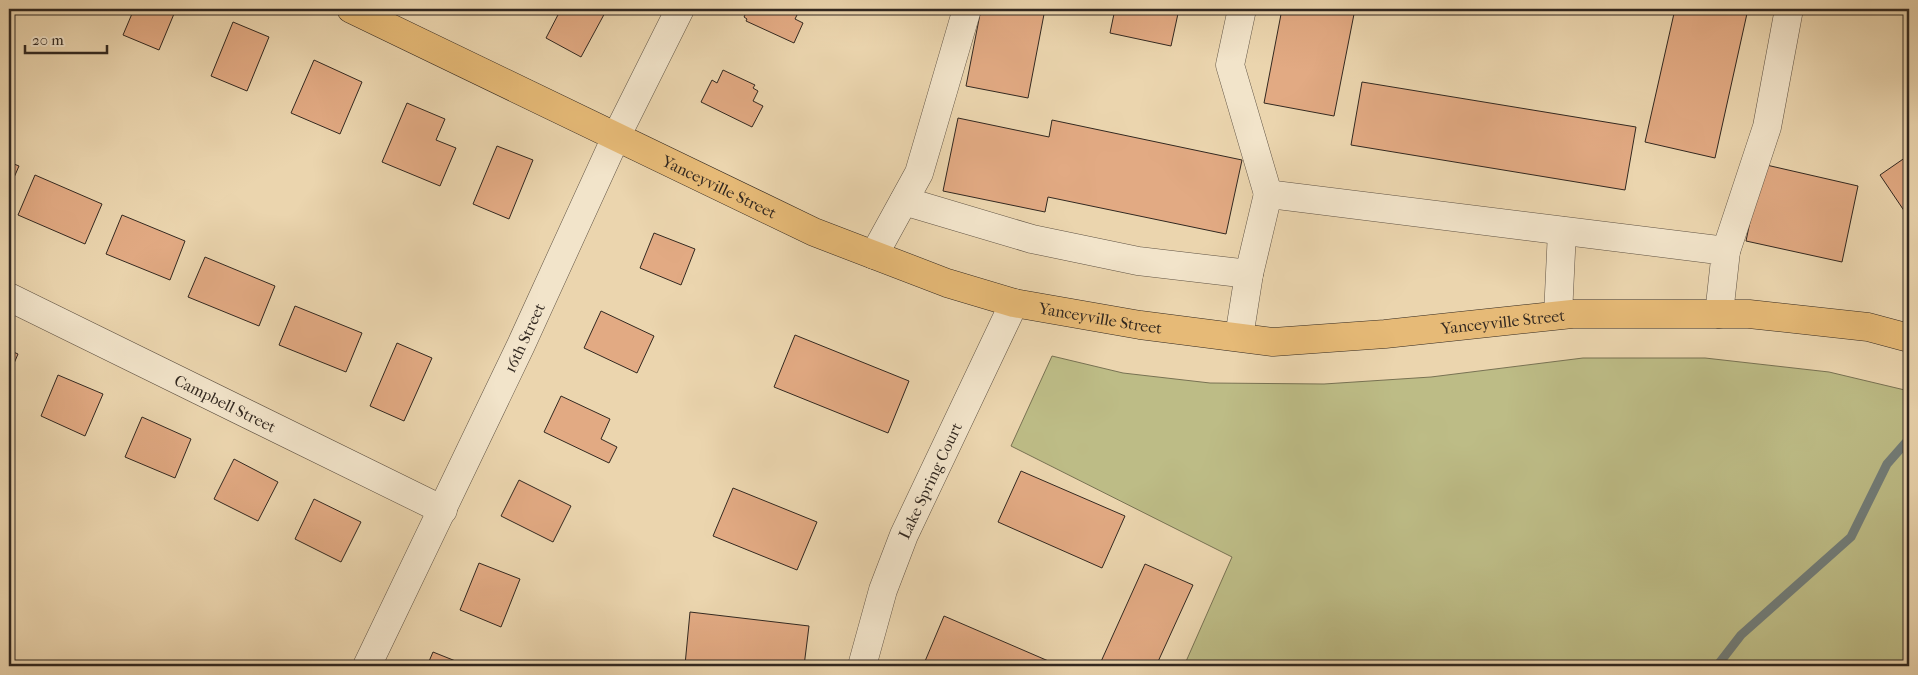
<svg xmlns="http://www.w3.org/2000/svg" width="1918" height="675" font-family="'IM FELL French Canon',serif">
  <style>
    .green { fill: #bdbc86; stroke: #787253 }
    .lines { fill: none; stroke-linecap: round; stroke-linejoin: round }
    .stream { stroke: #727d79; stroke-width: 9 }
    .building { fill: #e2aa83; stroke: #322820 }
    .minor-casing { stroke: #605344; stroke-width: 29 }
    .major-casing { stroke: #322820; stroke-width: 29 }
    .minor { stroke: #f2e4ca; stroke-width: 28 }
    .major { stroke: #e6ba77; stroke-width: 28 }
    .labels { text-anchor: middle; stroke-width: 5; stroke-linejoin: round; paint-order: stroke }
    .street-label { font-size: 16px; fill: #322820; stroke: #f2e4ca }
  </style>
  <rect width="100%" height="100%" fill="#ebd5ae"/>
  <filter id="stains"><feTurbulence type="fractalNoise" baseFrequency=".004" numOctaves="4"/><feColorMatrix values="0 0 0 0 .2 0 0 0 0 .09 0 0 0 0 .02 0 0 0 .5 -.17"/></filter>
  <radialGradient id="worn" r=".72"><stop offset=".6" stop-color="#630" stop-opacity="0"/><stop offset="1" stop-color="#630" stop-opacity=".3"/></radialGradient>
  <path class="green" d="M1052,356L1123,373L1210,383L1324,384L1431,377L1583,358H1705L1829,372L1909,391V666H1184L1232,557L1011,446Z"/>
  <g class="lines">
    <path class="stream" d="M1717,666L1741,635L1851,537L1887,464L1909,439"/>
  </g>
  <path class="building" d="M134,9H176L159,50L123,35Z
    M561,9H607L581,57L546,38Z
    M748,9H800L795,19L803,23L794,43L746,21L747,19L744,17Z
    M981,9H1045L1028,98L966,86Z
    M1115,9H1179L1171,46L1110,33Z
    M1282,9H1355L1334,116L1264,103Z
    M1675,9H1748L1715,158L1645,142Z
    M233,22L269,37L247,91L211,76Z
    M314,60L362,82L340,134L291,113Z
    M723,70L755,85L753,88L758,91L753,101L763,106L752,127L701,102L712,80L717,83Z
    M1362,82L1636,127L1625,190L1351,145Z
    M407,103L445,119L436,140L456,148L440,186L382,162Z
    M958,118L1049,137L1052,120L1242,160L1226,234L1048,197L1045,212L943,191Z
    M497,146L533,160L509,219L473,204Z
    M1909,155V218L1880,175Z
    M9,162L19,166L9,189Z
    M1762,164L1858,186L1842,262L1746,241Z
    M35,175L102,204L85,244L18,215Z
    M122,215L185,241L170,280L106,254Z
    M654,233L695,249L681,285L640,268Z
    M205,257L275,286L259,326L188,297Z
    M295,306L362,333L346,372L279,345Z
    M601,311L654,336L637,373L584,348Z
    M795,335L909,381L888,433L774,387Z
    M397,343L432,358L404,421L370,406Z
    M9,350L18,354L9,375Z
    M58,375L103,394L85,436L41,416Z
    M561,396L610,419L601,439L617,447L609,463L544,432Z
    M142,417L191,439L175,478L125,457Z
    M234,459L278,482L258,521L214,499Z
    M1021,471L1125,516L1102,568L998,522Z
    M519,480L571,506L553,542L501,516Z
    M733,488L817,522L797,570L713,536Z
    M314,499L361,522L341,562L295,539Z
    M479,563L520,579L501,627L460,610Z
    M1145,564L1193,585L1156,666H1099Z
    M690,612L809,626L804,666L685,665Z
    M944,616L1060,666H923Z
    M433,652L468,666H427Z"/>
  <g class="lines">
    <defs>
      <g id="minor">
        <path d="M1242,9L1230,65L1268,194"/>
        <path d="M904,201L1032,239L1138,261L1249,274"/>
        <path d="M1726,251L1767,127L1789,9"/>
        <path d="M874,255L919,173L967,9"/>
        <path id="s1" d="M9,297L443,510"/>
        <path d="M1558,315L1562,231"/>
        <path d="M1239,337L1249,274L1268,194L1726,251L1719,314"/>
        <path id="s2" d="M367,666L521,345L616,137L680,9"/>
        <path id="s3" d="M862,666L883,590L904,535L1014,303"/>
      </g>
      <g id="major">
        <path id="s4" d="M351,9L814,232L947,283L1014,303L1140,325L1273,342L1385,334L1572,314H1749L1868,327L1909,338"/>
      </g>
    </defs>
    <use href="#minor" class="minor-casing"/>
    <use href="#major" class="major-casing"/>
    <use href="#minor" class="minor"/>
    <use href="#major" class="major"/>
  </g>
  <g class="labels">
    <g class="street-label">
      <text dy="6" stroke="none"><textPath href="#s4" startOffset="409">Yanceyville Street</textPath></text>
      <text dy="6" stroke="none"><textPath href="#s4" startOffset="814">Yanceyville Street</textPath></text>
      <text dy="6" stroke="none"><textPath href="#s4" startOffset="1219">Yanceyville Street</textPath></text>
      <text dy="6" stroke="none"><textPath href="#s2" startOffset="364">16th Street</textPath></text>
      <text dy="6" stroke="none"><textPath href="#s1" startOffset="241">Campbell Street</textPath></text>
      <text dy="6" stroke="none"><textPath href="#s3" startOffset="198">Lake Spring Court</textPath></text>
    </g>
  </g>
  <rect width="1918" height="675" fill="none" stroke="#ebd5ae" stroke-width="30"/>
  <rect x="10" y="10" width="1898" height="655" fill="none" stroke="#322820" stroke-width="2.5"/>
  <rect x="15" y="15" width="1888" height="645" fill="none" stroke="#322820"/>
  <path d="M25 45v8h82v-8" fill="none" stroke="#322820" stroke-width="2.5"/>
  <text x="32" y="45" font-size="15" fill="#322820" stroke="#f2e4ca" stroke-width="4" paint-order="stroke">20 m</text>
  <rect width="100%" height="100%" filter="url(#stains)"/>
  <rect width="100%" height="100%" fill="url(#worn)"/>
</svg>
